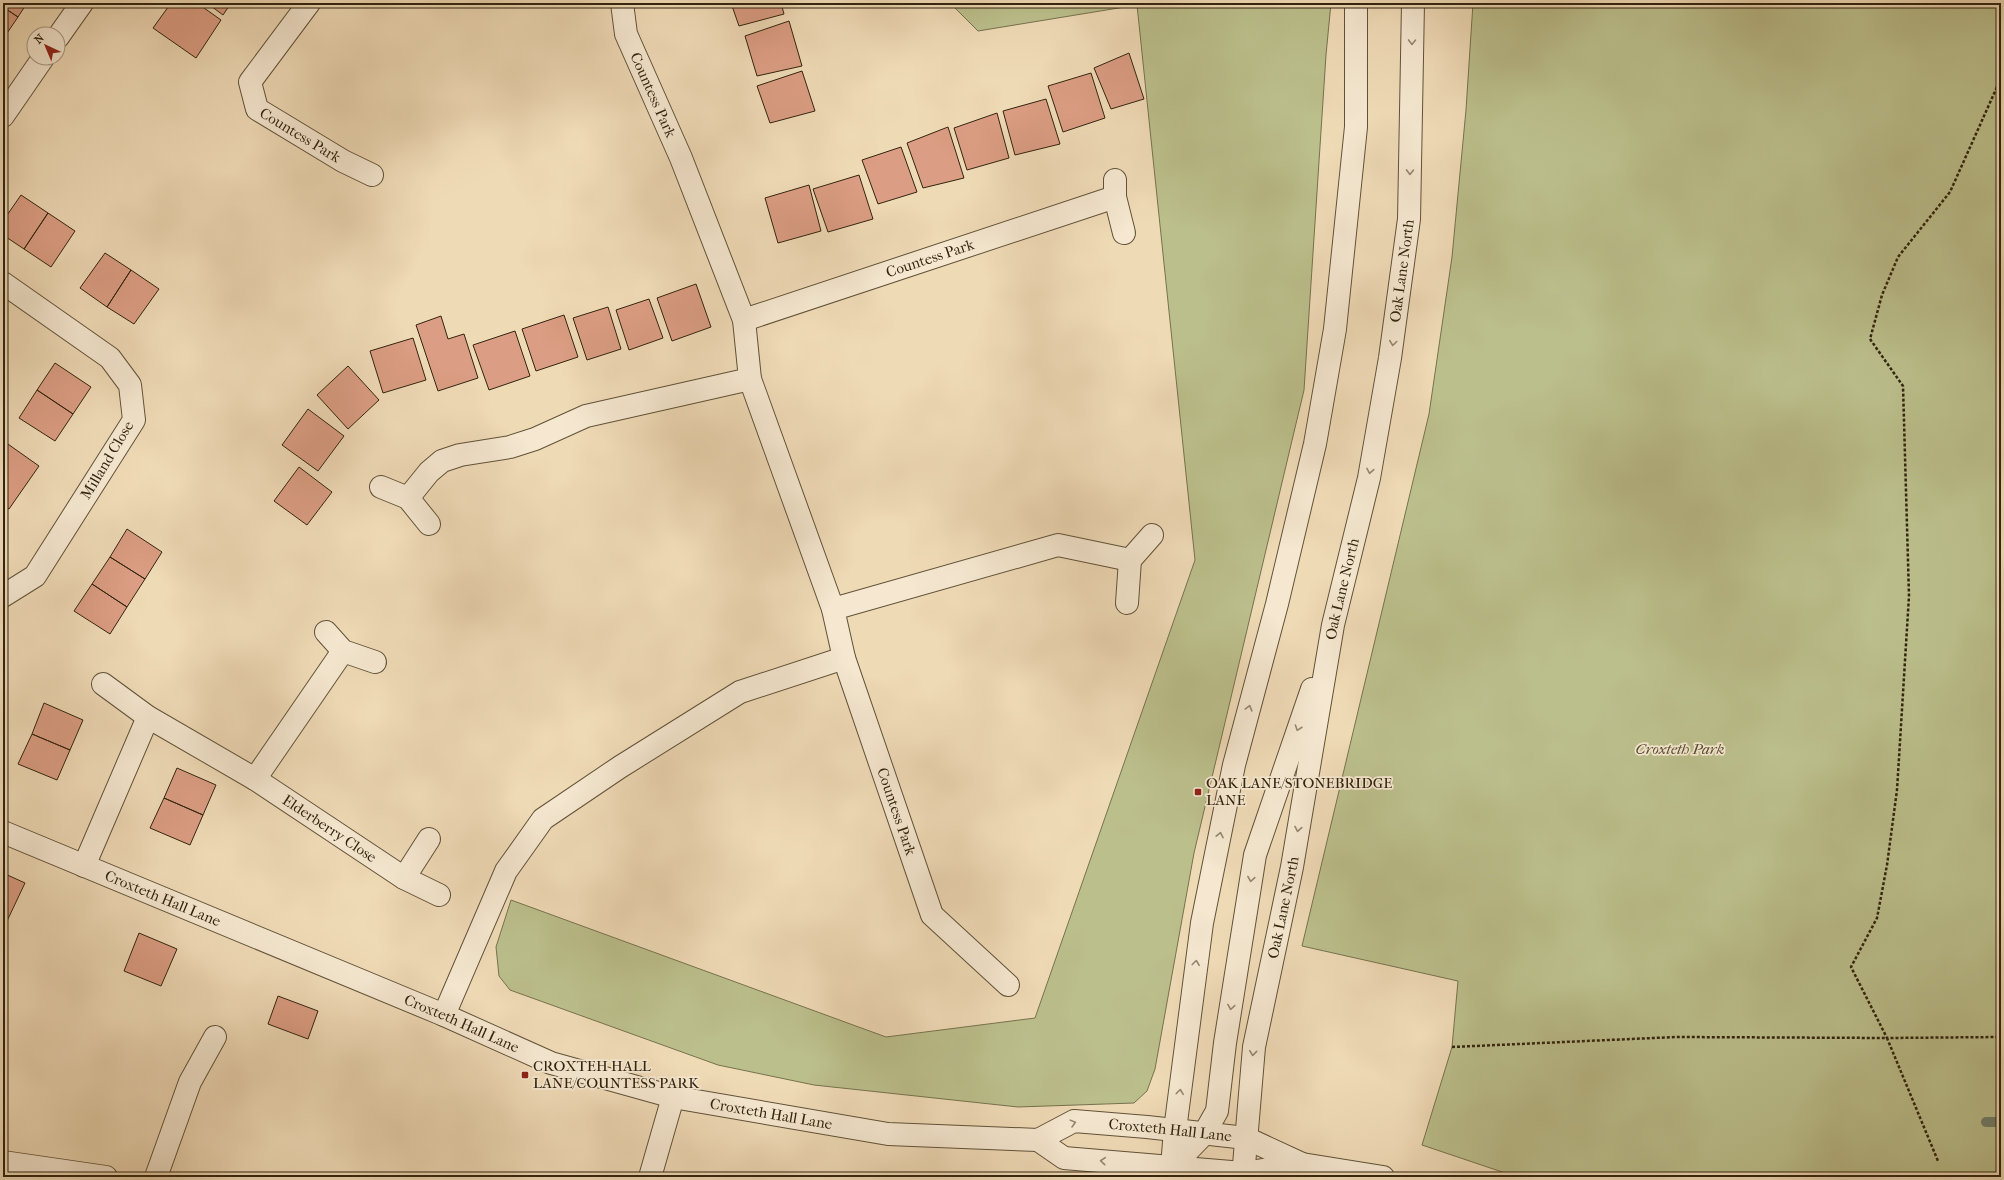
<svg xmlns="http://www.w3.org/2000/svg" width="2004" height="1180" font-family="'IM FELL French Canon',serif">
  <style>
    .green { fill: #bbbf8c; stroke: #76724d }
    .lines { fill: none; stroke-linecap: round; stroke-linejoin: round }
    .stream { stroke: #717f6a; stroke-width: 10 }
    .building { fill: #db9d83; stroke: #32240e }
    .minor-casing { stroke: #615238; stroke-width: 24 }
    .tertiary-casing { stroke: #615238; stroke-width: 24 }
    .path { stroke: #32240e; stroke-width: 2.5; stroke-dasharray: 3 2; stroke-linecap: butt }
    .minor { stroke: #f5e7d0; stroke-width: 22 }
    .tertiary { stroke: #f5e7d0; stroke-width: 22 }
    .oneway { stroke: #94866f }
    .poi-dot { fill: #8f2418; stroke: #f5e7d0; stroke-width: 1.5 }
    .labels { text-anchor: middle; stroke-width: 3.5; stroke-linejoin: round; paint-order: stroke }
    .street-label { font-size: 15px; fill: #32240e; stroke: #f5e7d0 }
    .park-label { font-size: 15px; font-style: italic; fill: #544b2e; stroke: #f5e7d0 }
    .poi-label { font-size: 15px; fill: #32240e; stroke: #f5e7d0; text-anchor: start }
  </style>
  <rect width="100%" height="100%" fill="#efdab6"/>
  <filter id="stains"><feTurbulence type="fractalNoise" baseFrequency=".005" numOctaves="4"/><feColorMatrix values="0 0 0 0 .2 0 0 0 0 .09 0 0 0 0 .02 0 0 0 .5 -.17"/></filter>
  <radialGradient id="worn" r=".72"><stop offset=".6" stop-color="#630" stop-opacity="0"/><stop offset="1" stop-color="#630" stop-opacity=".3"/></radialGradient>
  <path class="green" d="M950,3H1331L1326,55L1304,390L1194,853L1155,1069L1147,1091L1134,1103L1018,1107L814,1085L718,1065L510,990L499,976L496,947L511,900L886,1037L1035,1018L1195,560L1137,5L978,31Z
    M1473,3H2001V1177H1517L1422,1145L1452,1047L1458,981L1302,946L1429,414L1452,257L1466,110Z"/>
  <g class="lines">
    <path class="stream" d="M1986,1122H2001"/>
  </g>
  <path class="building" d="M3,3H27L18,17L3,7Z
    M171,3H197L221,20L196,58L153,28Z
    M207,3H231L223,15Z
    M731,3H781L784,14L739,26Z
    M3,7L18,17L3,39Z
    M789,21L802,66L757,76L745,36Z
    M1129,53L1144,99L1111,109L1094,68Z
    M802,71L815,111L770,123L757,86Z
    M1091,73L1105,118L1063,132L1048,86Z
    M1046,99L1060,144L1015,155L1003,111Z
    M997,113L1009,158L967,170L954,128Z
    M948,127L964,178L923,188L907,143Z
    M901,147L917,192L878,204L862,160Z
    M859,175L873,219L828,232L813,189Z
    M809,185L821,231L778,243L765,198Z
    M21,195L48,213L24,249L3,235V221Z
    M48,213L75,231L51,267L24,249Z
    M105,253L131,270L107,307L80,288Z
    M131,270L159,289L134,324L107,307Z
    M696,284L711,327L672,341L657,298Z
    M649,299L663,338L629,350L616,310Z
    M608,307L621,349L587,360L573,318Z
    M564,315L578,357L536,371L522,329Z
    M441,316L448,339L464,334L478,378L438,391L416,325Z
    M515,331L530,376L489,390L473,345Z
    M413,338L426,380L383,393L370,351Z
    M55,363L91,387L73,414L37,390Z
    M348,366L379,400L348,429L317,395Z
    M37,390L73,414L55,441L19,418Z
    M308,409L344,436L318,471L282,445Z
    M5,442L39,466L9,509L3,505V445Z
    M299,467L332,492L307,525L274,501Z
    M127,529L162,552L145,579L110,557Z
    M110,557L145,579L127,607L92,584Z
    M92,584L127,607L110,634L74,611Z
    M44,703L83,720L70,750L32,734Z
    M32,734L70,750L57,780L18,764Z
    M177,768L216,785L203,815L164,798Z
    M164,798L203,815L190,845L150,828Z
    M3,873L25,883L7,921L3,920Z
    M139,933L177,949L161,986L124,971Z
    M278,996L318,1011L308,1039L268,1024Z"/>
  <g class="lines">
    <defs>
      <g id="minor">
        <path id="s1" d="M309,3L250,82L257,109L343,161L372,175"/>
        <path id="s2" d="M622,3L626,34L681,158L744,320L750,379L833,609L844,658L932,915L1008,985"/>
        <path d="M58,37L82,3"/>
        <path d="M3,116L43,58"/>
        <path d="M1115,180V197L1124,233"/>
        <path d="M3,283L110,358L130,385L134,420L35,576L3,596"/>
        <path id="s3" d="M744,320L1115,197"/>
        <path d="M381,487L408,498L429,524"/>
        <path d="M408,498L429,472L442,461L460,455L510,447L535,439L586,416L750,379"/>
        <path d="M1127,603L1130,560L1152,535"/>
        <path d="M833,609L1058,545L1130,560"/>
        <path d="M326,632L343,651L375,662"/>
        <path id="s4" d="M103,684L148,717L255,779L404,878L439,895"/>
        <path d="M255,779L343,651"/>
        <path d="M84,866L148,717"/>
        <path d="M404,878L429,839"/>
        <path d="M444,1015L506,871L543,819L620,767L740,692L844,658"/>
        <path d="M3,1162L106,1177"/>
        <path d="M156,1177L190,1082L215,1037"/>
        <path d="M650,1177L673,1097"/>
      </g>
      <g id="tertiary">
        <path id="s5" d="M3,832L444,1015L551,1063L673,1097L888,1134L1038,1140L1074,1121L1147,1127L1246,1138L1302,1164"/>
        <path d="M1038,1140L1064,1158L1243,1173L1302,1164L1383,1177"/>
        <path d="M1172,1167L1204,1134L1217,1111L1225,1043L1255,855L1312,689"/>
        <path d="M1174,1177L1172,1167L1175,1130L1202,923L1234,765L1277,604L1315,444L1335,329L1356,127V3"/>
        <path id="s6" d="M1243,1177L1254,1047L1292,867L1333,625L1369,478L1390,358L1409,219L1413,3"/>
      </g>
    </defs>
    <use href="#minor" class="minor-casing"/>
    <use href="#tertiary" class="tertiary-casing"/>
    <path class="path" d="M2001,78L1950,192L1898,257L1882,295L1870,339L1903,386L1909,596L1897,790L1887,865L1877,918L1851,967L1887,1038L2001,1037
      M1452,1047L1676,1037L1887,1038L1938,1161"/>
    <use href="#minor" class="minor"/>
    <use href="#tertiary" class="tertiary"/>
  </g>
  <defs><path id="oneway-chevron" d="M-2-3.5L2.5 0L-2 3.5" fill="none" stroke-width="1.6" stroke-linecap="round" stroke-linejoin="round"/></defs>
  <g class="oneway">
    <use href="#oneway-chevron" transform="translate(1412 42) rotate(91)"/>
    <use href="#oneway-chevron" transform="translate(1410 172) rotate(91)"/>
    <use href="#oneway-chevron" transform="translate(1393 343) rotate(98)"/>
    <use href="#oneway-chevron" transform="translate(1370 471) rotate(100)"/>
    <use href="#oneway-chevron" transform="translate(1249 708) rotate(-75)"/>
    <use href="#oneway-chevron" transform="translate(1298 728) rotate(109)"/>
    <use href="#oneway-chevron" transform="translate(1298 829) rotate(100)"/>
    <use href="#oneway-chevron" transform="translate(1220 835) rotate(-78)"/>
    <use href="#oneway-chevron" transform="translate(1251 879) rotate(99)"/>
    <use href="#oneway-chevron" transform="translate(1196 963) rotate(-83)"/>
    <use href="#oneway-chevron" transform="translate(1231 1007) rotate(99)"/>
    <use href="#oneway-chevron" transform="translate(1253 1053) rotate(96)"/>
    <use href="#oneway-chevron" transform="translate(1180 1092) rotate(-83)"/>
    <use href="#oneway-chevron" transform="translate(1073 1123) rotate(-15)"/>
    <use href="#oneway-chevron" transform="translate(1103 1161) rotate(-175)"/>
  </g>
  <g class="poi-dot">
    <rect x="1194" y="788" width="8" height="8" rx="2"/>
    <rect x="521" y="1071" width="8" height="8" rx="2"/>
  </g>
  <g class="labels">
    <g class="street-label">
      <text dy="5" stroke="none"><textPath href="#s2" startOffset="98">Countess Park</textPath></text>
      <text dy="5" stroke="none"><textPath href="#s1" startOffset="177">Countess Park</textPath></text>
      <text dy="5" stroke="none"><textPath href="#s3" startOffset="196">Countess Park</textPath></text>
      <text dy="5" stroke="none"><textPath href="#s6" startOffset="921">Oak Lane North</textPath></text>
      <text transform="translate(107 460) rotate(-59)" y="5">Milland Close</text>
      <text dy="5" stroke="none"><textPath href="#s6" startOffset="597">Oak Lane North</textPath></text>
      <text dy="5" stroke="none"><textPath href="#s2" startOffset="857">Countess Park</textPath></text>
      <text dy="5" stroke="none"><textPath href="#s4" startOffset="269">Elderberry Close</textPath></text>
      <text dy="5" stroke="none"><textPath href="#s5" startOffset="173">Croxteth Hall Lane</textPath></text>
      <text dy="5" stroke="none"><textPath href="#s6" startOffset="273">Oak Lane North</textPath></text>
      <text dy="5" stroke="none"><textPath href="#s5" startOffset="497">Croxteth Hall Lane</textPath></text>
      <text dy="5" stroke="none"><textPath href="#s5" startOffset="821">Croxteth Hall Lane</textPath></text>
      <text dy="5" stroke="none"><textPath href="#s5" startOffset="1227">Croxteth Hall Lane</textPath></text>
    </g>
    <g class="park-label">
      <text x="1680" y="754">Croxteth Park</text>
    </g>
    <g class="poi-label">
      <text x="1206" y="788">OAK LANE/STONEBRIDGE<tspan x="1206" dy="17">LANE</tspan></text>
      <text x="533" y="1071">CROXTEH HALL<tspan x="533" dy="17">LANE/COUNTESS PARK</tspan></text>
    </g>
  </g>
  <rect width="2004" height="1180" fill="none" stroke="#efdab6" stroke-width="16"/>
  <rect x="4" y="4" width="1996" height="1172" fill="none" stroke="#32240e" stroke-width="2"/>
  <rect x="8" y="8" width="1988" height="1164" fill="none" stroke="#32240e"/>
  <g transform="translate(46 46) rotate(316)"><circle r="19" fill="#f5e7d0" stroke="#a79982"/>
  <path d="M0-3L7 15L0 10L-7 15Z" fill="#8f2418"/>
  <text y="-6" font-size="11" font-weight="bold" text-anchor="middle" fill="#32240e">N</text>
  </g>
  <rect width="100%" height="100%" filter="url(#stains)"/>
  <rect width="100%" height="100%" fill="url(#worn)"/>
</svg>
